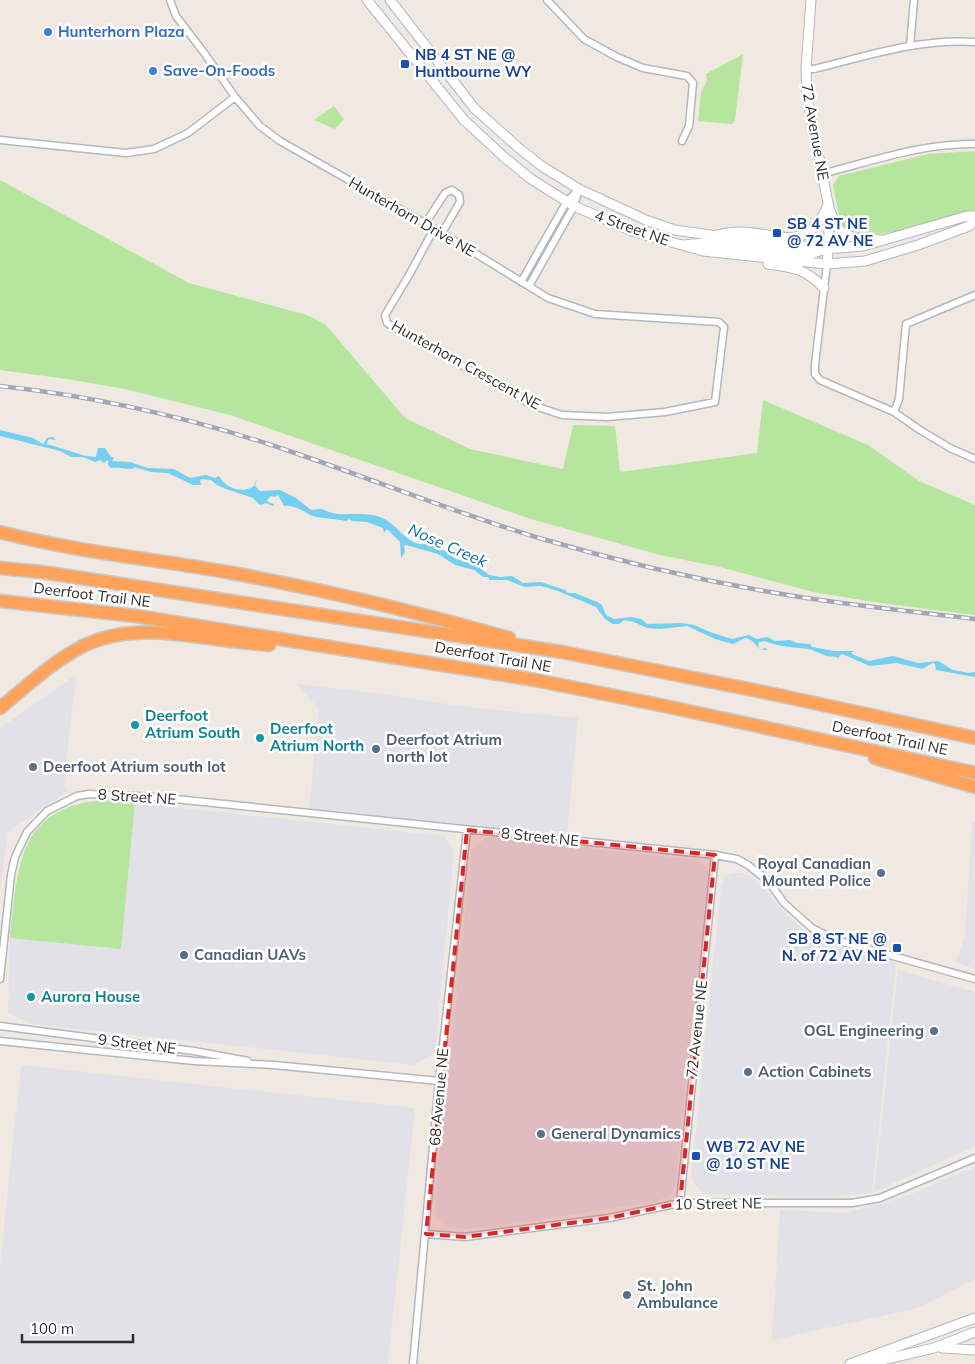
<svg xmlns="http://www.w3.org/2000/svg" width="975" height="1364" font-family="Mulish,sans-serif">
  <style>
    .industrial { fill: #e3e1e8 }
    .green { fill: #b6e59e }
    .water { fill: #75cff0 }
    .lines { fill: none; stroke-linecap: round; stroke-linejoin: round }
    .minor-casing { stroke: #b4b7c1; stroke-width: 9 }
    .tertiary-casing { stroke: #b4b7c1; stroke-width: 11 }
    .secondary-casing { stroke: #b4b7c1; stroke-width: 11 }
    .motorway-casing { stroke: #c9c9c9; stroke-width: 15 }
    .minor { stroke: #fff; stroke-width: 6 }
    .tertiary { stroke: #fff; stroke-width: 9 }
    .secondary { stroke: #fff; stroke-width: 9 }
    .motorway { stroke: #ffa35c; stroke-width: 12 }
    .rail-casing { stroke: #a3a6b8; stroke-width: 4.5 }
    .rail { stroke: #fff; stroke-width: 2.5; stroke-dasharray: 8; stroke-linecap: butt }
    .marked { fill: #d62828; fill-opacity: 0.2; stroke: #d62828; stroke-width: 4; stroke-dasharray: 10 6; stroke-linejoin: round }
    .shop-dot { fill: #3f7fe0; stroke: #fff; stroke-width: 2 }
    .transit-dot { fill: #1a4fb4; stroke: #fff; stroke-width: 2 }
    .culture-dot { fill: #0f9aa8; stroke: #fff; stroke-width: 2 }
    .service-dot { fill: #5c6f8a; stroke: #fff; stroke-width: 2 }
    .labels { text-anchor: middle; stroke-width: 5; stroke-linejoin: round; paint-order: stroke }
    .shop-label { font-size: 15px; font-weight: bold; fill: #366cbe; stroke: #fff; text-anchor: start }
    .transit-label { font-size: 15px; font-weight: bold; fill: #164399; stroke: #fff; text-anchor: start }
    .street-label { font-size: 15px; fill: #2e2e2e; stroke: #fff }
    .culture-label { font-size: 15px; font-weight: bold; fill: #0d838f; stroke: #fff; text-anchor: start }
    .service-label { font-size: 15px; font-weight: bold; fill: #4e5e75; stroke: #fff; text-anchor: start }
    .water-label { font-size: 16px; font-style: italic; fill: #0d6fa3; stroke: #fff }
  </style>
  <rect width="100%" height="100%" fill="#efe9e1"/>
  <path class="industrial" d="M76,675L64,781L67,791L8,832L0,890V728Z
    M296,684L391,695L459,706L578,718L567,834L309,809L319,709Z
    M135,803L444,836L454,851L435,1053L413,1065L33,1024L8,1013L10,938L121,949Z
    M972,822L975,823V969L956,962L965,936Z
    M486,837L699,860L712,874L695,992L676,1184L670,1195L658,1201L485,1228L462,1229L446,1227L435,1216V1198L472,850Z
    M731,873H744L758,881L786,915L804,930L834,946L896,963L872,1193L824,1197L710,1194L702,1191L694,1184L691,1176L721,888L724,878Z
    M898,970L975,992V1146L874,1192Z
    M21,1065L415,1108L388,1364H0V1264Z
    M975,1167V1279L918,1308L772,1340L780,1210L845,1213L904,1197Z"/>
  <path class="green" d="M743,54L735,120L732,124L698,121L701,93L707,80L706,74Z
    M334,106L344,119L335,129L314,120Z
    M975,151V210C945,218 887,238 858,234C851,233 846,230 841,225L833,185L839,176L928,154Z
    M0,180L189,283L307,315L326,325L405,418L470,449L563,469L573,425L615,426L620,472L757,453L763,400L868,445L919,481L975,505V615L880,603L813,592L720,567L660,555L531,519L230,415L125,389L67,379L0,370Z
    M107,800L135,803L121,949L10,938C18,867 17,805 107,800Z"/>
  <path class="water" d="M0,430L33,438L43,444L47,438L53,437L56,440L49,439L47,442V444L86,456L96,457L98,448H105L111,457H114L112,461L130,462L148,468L174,469L190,478L206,475L215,478L219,476C225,488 242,494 254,486L257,479L255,486L260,491L280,490L296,498L311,510C315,510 319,508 322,509C327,511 331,513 337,514C352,515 372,511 386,520C398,527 413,550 427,543L445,551L456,559L476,565L489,575L500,577L512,576L523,583L541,582L565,590L568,593H575L597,602L602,605L606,615L614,619L631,617L641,619L647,624L682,623L694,625L710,632L732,639L749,635L757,639L767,637L775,641L790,640L797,643L810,644L812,647L834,651H853L854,652H851L852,654L869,661L893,656L918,663L938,661L953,670L969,673L975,672V677L936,670L935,664L933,663L922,669L897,663L870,666L842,654L840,655L839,658C834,656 832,657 827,656C821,654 814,650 808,649C794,647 778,647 765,641L759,642L758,647L761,649L766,648L767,650C753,650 759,641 745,638L733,644L715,639L687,626L660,629L647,628L634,622L624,620L619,624H613L605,619L596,607L558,591L541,586L525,587L507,580H489L488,577H483L474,570L455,565L438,554L406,545L404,546L405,552L401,558L400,542L388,530H386L384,533L383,528L367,522L352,521L349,519L346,521C339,519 314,518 310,515C303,510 292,505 284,506L278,495L275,497L271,496L267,500L268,502L274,504L273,506L266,503L260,505L253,498L226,489L217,485L211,480L201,479L200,481L201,485H193L168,473L151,472L134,467L133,469C125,469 120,467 111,468L108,465V460L104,463L100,460L96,462L82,457H71L60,451L0,436Z"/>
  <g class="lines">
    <defs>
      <path id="minor" d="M170,0L176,16L205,54L235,97L260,126L280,141L442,233L548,298L595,314L719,322L724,327L715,402L665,412L607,417L562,415L532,405L387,323L385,315L408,277L434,229
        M547,0L584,39L617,57L643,68L687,76L693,83L689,126L682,141
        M910,46L914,0
        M806,69H814C867,56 920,38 975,42
        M0,140L126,153L154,149L188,133L235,97
        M822,174C872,161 923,143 975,144
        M425,224L445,193L452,190L459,195L460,202L442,233
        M827,264L815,364V374L820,380L894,412L920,430L950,448L975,459
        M521,282L567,201L578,190
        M529,286L574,206L579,189
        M894,412L899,399L906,324L975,295
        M0,979L11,875L15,857L27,832L47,811L77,796L89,794L156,797L715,855L737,859L748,865L769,882L784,903L812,928L836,940L975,979
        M0,1026L194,1051L248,1061
        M0,1041L194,1061L274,1065L439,1081
        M680,1203L715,855
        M426,1234L465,1237L609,1218L680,1203H852L880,1198L975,1158
        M413,1364L439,1081L467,830"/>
      <path id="tertiary" d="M811,0L806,69L807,97L829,208V239L827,264
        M830,211C833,217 835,224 839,229C847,240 868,239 881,240
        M717,235C724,234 730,232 737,232C776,231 806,256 827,207
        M683,245L704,243L808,255L828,248
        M942,1348L975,1350
        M850,1364L975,1318
        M865,1364L934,1348L975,1332"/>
      <path id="secondary" d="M367,0L464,120L504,157L531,179L574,206L632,231L703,251L827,264L865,261L918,245L969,226L975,219
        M390,0L475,109L520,149L543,167L579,189L648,221L675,230L710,235L816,248H839L863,246L967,216H975
        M768,264C795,268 804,268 824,288"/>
      <path id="motorway" d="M0,532C76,552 155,559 232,573C325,590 418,612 509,638
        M0,568L42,572L562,652L773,694L975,738
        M0,601L136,616L535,680L660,705L975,773
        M0,708C27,686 53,661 85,645C123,627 161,632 201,637C223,640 246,643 269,645
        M875,758L975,787"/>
    </defs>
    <use href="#minor" class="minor-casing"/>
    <use href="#tertiary" class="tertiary-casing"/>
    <use href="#secondary" class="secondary-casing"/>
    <use href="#motorway" class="motorway-casing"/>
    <use href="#minor" class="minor"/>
    <use href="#tertiary" class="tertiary"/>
    <use href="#secondary" class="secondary"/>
    <use href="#motorway" class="motorway"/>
    <defs>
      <path id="rail" d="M0,386C101,397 200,420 295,453C377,481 456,513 539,538C624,563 711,583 800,597C858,606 916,612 975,619"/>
    </defs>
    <use href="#rail" class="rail-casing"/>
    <use href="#rail" class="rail"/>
  </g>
  <path class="marked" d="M467,830L715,855L680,1203L609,1218L465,1237L426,1234Z"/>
  <g class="shop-dot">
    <circle cx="48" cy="32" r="5"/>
    <circle cx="153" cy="71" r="5"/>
  </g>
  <g class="transit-dot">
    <rect x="400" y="59" width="10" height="10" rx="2.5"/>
    <rect x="772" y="228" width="10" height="10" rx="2.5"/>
    <rect x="892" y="943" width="10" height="10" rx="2.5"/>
    <rect x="691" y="1151" width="10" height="10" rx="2.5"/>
  </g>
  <g class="culture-dot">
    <circle cx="135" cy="725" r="5"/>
    <circle cx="260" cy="738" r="5"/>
    <circle cx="31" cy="997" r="5"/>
  </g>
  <g class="service-dot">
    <circle cx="376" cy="749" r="5"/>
    <circle cx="33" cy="767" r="5"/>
    <circle cx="881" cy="873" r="5"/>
    <circle cx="184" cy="955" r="5"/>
    <circle cx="934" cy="1031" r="5"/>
    <circle cx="748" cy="1072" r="5"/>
    <circle cx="541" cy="1134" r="5"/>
    <circle cx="627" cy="1295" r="5"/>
  </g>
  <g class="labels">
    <g class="shop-label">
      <text x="58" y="37">Hunterhorn Plaza</text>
      <text x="163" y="76">Save-On-Foods</text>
    </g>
    <g class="transit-label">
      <text x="415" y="60">NB 4 ST NE @<tspan x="415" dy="17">Huntbourne WY</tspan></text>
      <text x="787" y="229">SB 4 ST NE<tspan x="787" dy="17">@ 72 AV NE</tspan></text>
      <text x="887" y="944" text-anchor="end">SB 8 ST NE @<tspan x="887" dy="17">N. of 72 AV NE</tspan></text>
      <text x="706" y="1152">WB 72 AV NE<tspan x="706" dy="17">@ 10 ST NE</tspan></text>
    </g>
    <g class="street-label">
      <text transform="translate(815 132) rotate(80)" y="5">72 Avenue NE</text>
      <text transform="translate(412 217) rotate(30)" y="5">Hunterhorn Drive NE</text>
      <text transform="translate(632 228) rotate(20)" y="5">4 Street NE</text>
      <text transform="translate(466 365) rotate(29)" y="5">Hunterhorn Crescent NE</text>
      <text transform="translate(92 595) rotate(7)" y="5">Deerfoot Trail NE</text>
      <text transform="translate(493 657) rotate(10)" y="5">Deerfoot Trail NE</text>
      <text transform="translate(890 738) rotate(12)" y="5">Deerfoot Trail NE</text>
      <text transform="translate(137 797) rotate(4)" y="5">8 Street NE</text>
      <text transform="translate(540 837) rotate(6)" y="5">8 Street NE</text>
      <text transform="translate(697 1029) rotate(-84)" y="5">72 Avenue NE</text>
      <text transform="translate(137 1044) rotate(7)" y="5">9 Street NE</text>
      <text transform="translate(439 1097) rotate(-85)" y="5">68 Avenue NE</text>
      <text transform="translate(718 1204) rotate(-1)" y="5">10 Street NE</text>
    </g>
    <g class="culture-label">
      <text x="145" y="721">Deerfoot<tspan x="145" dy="17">Atrium South</tspan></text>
      <text x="270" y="734">Deerfoot<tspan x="270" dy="17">Atrium North</tspan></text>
      <text x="41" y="1002">Aurora House</text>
    </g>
    <g class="service-label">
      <text x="386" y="745">Deerfoot Atrium<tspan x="386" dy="17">north lot</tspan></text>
      <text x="43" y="772">Deerfoot Atrium south lot</text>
      <text x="871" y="869" text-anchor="end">Royal Canadian<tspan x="871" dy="17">Mounted Police</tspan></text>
      <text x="194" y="960">Canadian UAVs</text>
      <text x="924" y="1036" text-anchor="end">OGL Engineering</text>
      <text x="758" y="1077">Action Cabinets</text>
      <text x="551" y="1139">General Dynamics</text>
      <text x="637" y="1291">St. John<tspan x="637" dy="17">Ambulance</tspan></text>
    </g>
    <g class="water-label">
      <text transform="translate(448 545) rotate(24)" y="6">Nose Creek</text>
    </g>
  </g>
  <path d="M22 1334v8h111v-8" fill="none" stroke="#2e2e2e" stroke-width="2.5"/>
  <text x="30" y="1334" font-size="15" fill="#2e2e2e" stroke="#ffffff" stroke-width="4" paint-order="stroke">100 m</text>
</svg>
